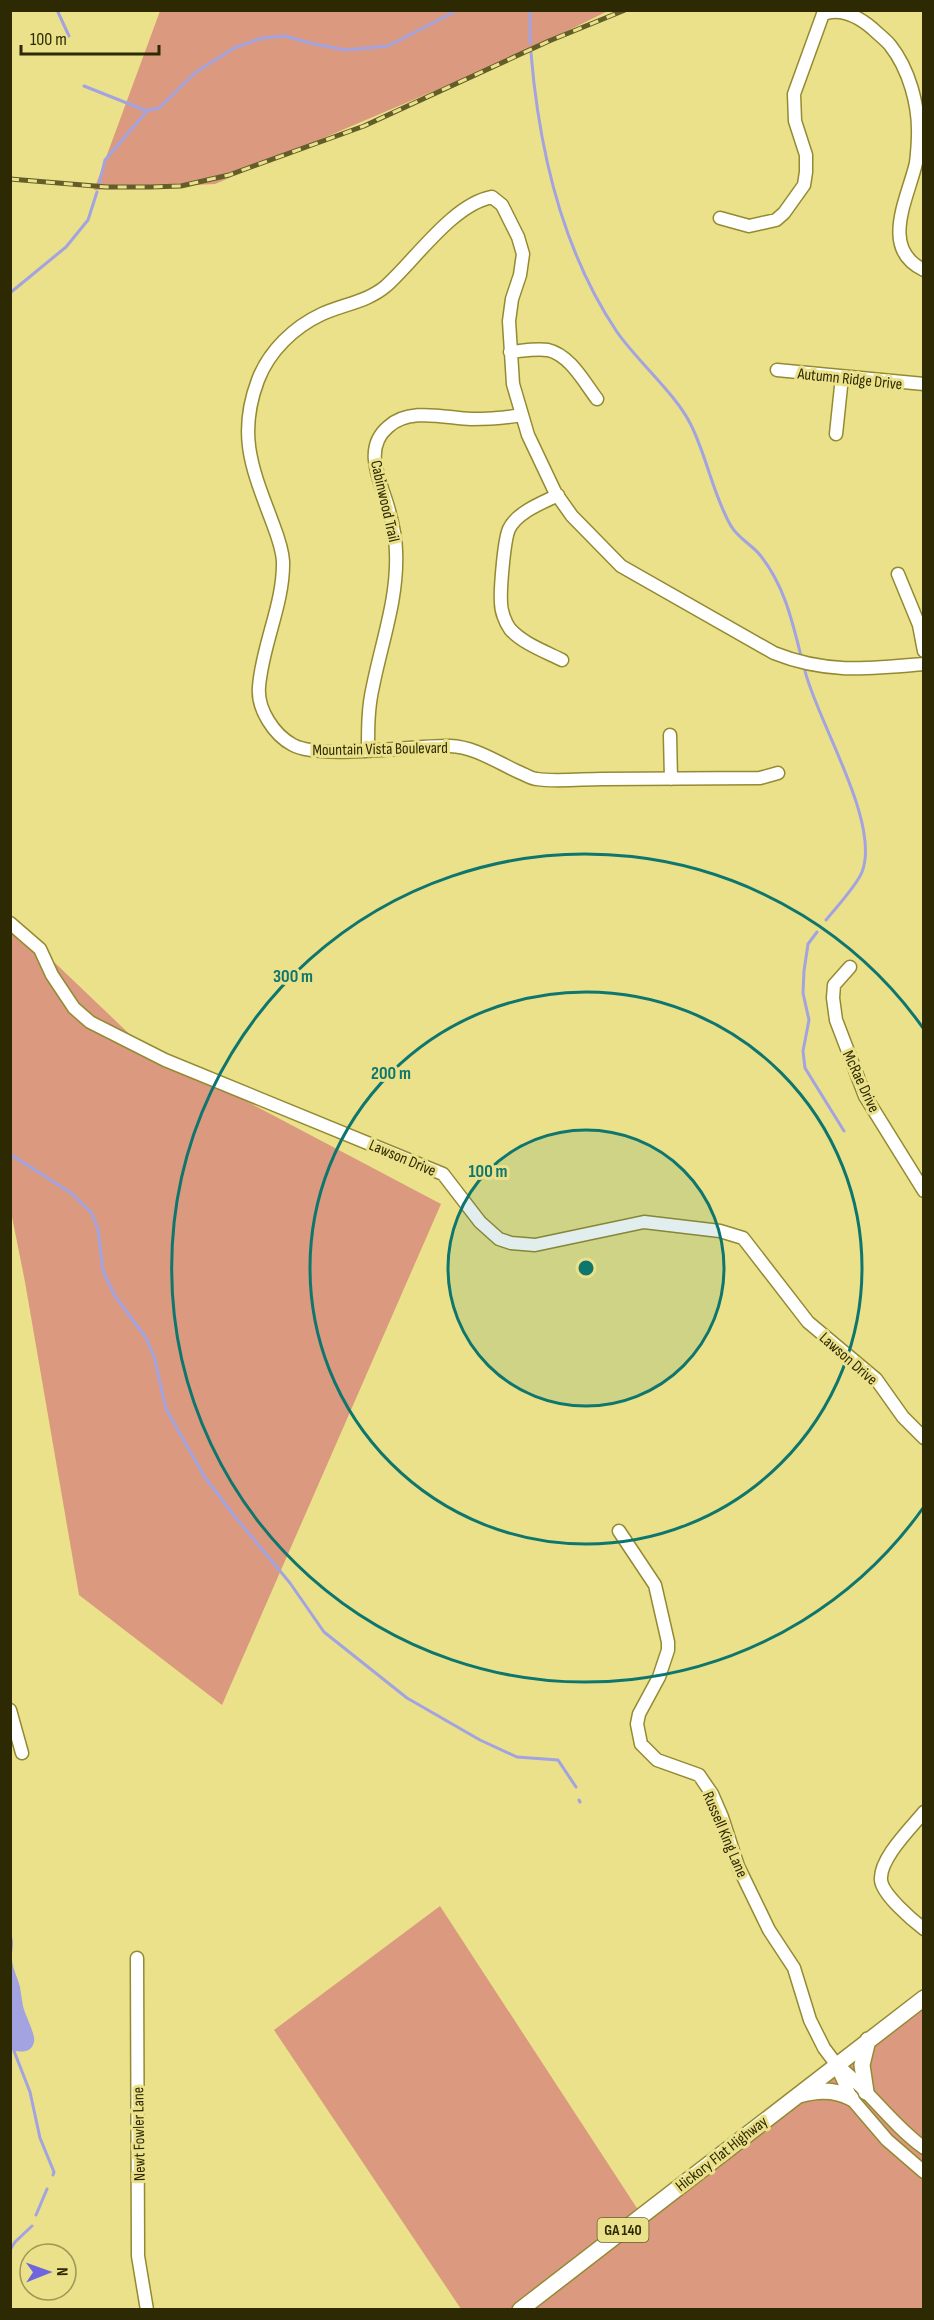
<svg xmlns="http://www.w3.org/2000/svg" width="934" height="2320" font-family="'Sofia Sans Condensed',sans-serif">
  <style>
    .forest { fill: #db9a7f }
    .water { fill: #a2a3e0 }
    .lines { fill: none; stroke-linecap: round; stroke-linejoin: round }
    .stream { stroke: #a2a3e0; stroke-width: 3 }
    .minor-casing { stroke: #948a32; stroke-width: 15 }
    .major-casing { stroke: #948a32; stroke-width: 18 }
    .minor { stroke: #fff; stroke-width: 12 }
    .major { stroke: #fff; stroke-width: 15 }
    .rail-casing { stroke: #625d29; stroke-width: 5 }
    .rail { stroke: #eae18a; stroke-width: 3; stroke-dasharray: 9; stroke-linecap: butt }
    .ring { fill: none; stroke: #0f766e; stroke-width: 3 }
    .labels { text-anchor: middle; stroke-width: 6; stroke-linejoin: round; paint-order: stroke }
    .shield { fill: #eae18a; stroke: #66602c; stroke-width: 1.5 }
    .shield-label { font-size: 15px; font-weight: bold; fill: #2d2903 }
    .street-label { font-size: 16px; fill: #2d2903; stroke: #eae18a }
    .centre { fill: #0f766e; stroke: #eae18a; stroke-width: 3 }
    .ring-label { font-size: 18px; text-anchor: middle; font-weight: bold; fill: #0f766e; stroke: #eae18a; stroke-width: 6; stroke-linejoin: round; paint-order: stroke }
  </style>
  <rect width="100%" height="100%" fill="#eae18a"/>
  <path class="forest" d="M160,11V10L608,11L514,57L215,184L94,190Z
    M10,920L142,1046L441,1204L222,1705L79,1595L25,1282L11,1212Z
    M440,1906L646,2222L923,2006V2309H461L274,2030Z"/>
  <path class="water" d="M10,1933C16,1942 11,1950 12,1960C13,1970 18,1978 20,1987C21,1994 22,2000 23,2006C25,2015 36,2035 34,2042C31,2054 20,2052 11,2050Z"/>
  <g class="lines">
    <path class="stream" d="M57,10L69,36
      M530,10V43
      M531,53C539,150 562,250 617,332C638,362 676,394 691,425C707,457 713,495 731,526C738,538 752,545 760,555C784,585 792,620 801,656
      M84,86L147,111
      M99,184L105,160L147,111L159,108L196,72L234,48L262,38L285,36L314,44L346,50L388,46L458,10
      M10,293L66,247L88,220L97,192
      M805,671C818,723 881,823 862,872C857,885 835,909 826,920
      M817,932L808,944L804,971L803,993L809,1020L803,1051L805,1068L844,1131
      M10,1154L71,1193L91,1212L98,1229L103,1271L115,1296L146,1338L154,1356L166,1409L204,1476L232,1513L290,1583L324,1632L407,1698L480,1740L517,1757L558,1760L576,1787
      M579,1800L580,1802
      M14,2051L30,2092L40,2138L54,2172L53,2175
      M36,2215L47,2189
      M10,2250L15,2242L32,2226"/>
    <defs>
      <path id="minor" d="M720,218L749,226L776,220L784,213L804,185L806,172V155L795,121L794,94L823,14C842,7 859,17 873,29C878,34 885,39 890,45C909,69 919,105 918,135C918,144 917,154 916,163C908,198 879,249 924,270
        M510,352C522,351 536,348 548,350C570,355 584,382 597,399
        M777,370L924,384
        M836,434L842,377
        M558,495C542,503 517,512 509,529C504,540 500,590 501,603C501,611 505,622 510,629C522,643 546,652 562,660
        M898,574L919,625L924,651
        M670,735L671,779
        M368,749C368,728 368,707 373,686C382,641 398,598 396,552C396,538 392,521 388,507C381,482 362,449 388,427C409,407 446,418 471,419C489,419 505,418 521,415
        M778,773L760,778C707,778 654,779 602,779C584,779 553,782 537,779C532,779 526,775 521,773C498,763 476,747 450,746C413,745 321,760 293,745C274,735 257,709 259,687C262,645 284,604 283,561C282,545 275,530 270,516C251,466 238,433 258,380C269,351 294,327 322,314C344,304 367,302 386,286C415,260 453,204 492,197L502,205L518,237L523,254L520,275L512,299L509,321L513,384L528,435L555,492L572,516L621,566L774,653C826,674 869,669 924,664
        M10,923L40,949L52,975L74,1008L90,1022L165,1060L443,1174L480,1222L499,1239L511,1243L535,1245L644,1222L720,1231L743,1238L808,1322L876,1379L903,1417L924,1438
        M850,967L834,985L833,998L836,1020L865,1096L924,1191
        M619,1531L655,1585L668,1642V1650L659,1677L639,1714L637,1724L641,1744L657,1760L699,1775L712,1794L722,1817L738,1866L769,1930L794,1968L810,2020L824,2048L836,2064L851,2098L887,2140L924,2172
        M10,1710L22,1753
        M924,1812C911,1828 879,1859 881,1880C882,1894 912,1920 924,1929
        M137,1958L138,2256L147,2310
        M837,2065C869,2090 891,2124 924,2148"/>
      <path id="major" d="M866,2092L862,2065L868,2040
        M799,2095C816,2090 835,2089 851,2098
        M520,2310L924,1998"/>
    </defs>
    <use href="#minor" class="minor-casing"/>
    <use href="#major" class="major-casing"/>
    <use href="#minor" class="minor"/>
    <use href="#major" class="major"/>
    <defs>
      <path id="rail" d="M10,179L107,187H150L181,186L229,175L364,126L549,41L625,10"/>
    </defs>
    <use href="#rail" class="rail-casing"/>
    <use href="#rail" class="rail"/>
  </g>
  <circle cx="586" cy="1268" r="138" fill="#0f766e" fill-opacity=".12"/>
  <g class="ring">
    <circle cx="586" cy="1268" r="138"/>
    <circle cx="586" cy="1268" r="276"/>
    <path d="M923 1508A414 414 0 1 1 923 1028"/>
  </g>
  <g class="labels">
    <rect class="shield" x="597.5" y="2218" width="51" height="24" rx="4.5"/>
    <g class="shield-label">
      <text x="623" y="2235">GA 140</text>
    </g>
    <g class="street-label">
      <text transform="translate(850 378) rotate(6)" y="6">Autumn Ridge Drive</text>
      <text transform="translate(386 501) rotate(77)" y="6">Cabinwood Trail</text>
      <text transform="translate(380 748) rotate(-1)" y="6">Mountain Vista Boulevard</text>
      <text transform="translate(862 1081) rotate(65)" y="6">McRae Drive</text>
      <text transform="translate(403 1157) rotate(23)" y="6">Lawson Drive</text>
      <text transform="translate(849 1358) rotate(41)" y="6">Lawson Drive</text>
      <text transform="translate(726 1834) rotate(67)" y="6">Russell King Lane</text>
      <text transform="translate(138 2134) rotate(-91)" y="6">Newt Fowler Lane</text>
      <text transform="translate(721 2153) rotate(-38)" y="6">Hickory Flat Highway</text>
    </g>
  </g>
  <circle cx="586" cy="1268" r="9" class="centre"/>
  <g class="ring-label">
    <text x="293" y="982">300 m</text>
    <text x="391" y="1079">200 m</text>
    <text x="488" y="1177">100 m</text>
  </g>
  <rect width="934" height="2320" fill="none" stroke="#2d2903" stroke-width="24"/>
  <g transform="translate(48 2272) rotate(89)"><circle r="28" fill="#eae18a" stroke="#9e9754" stroke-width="1.5"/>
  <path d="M0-4.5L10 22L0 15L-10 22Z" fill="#6f65df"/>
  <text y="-9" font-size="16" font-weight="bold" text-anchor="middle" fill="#2d2903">N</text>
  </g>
  <path d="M21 45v9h138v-9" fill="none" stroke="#2d2903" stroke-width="3"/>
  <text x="30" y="45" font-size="18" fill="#2d2903" stroke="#eae18a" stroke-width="4.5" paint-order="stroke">100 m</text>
</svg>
